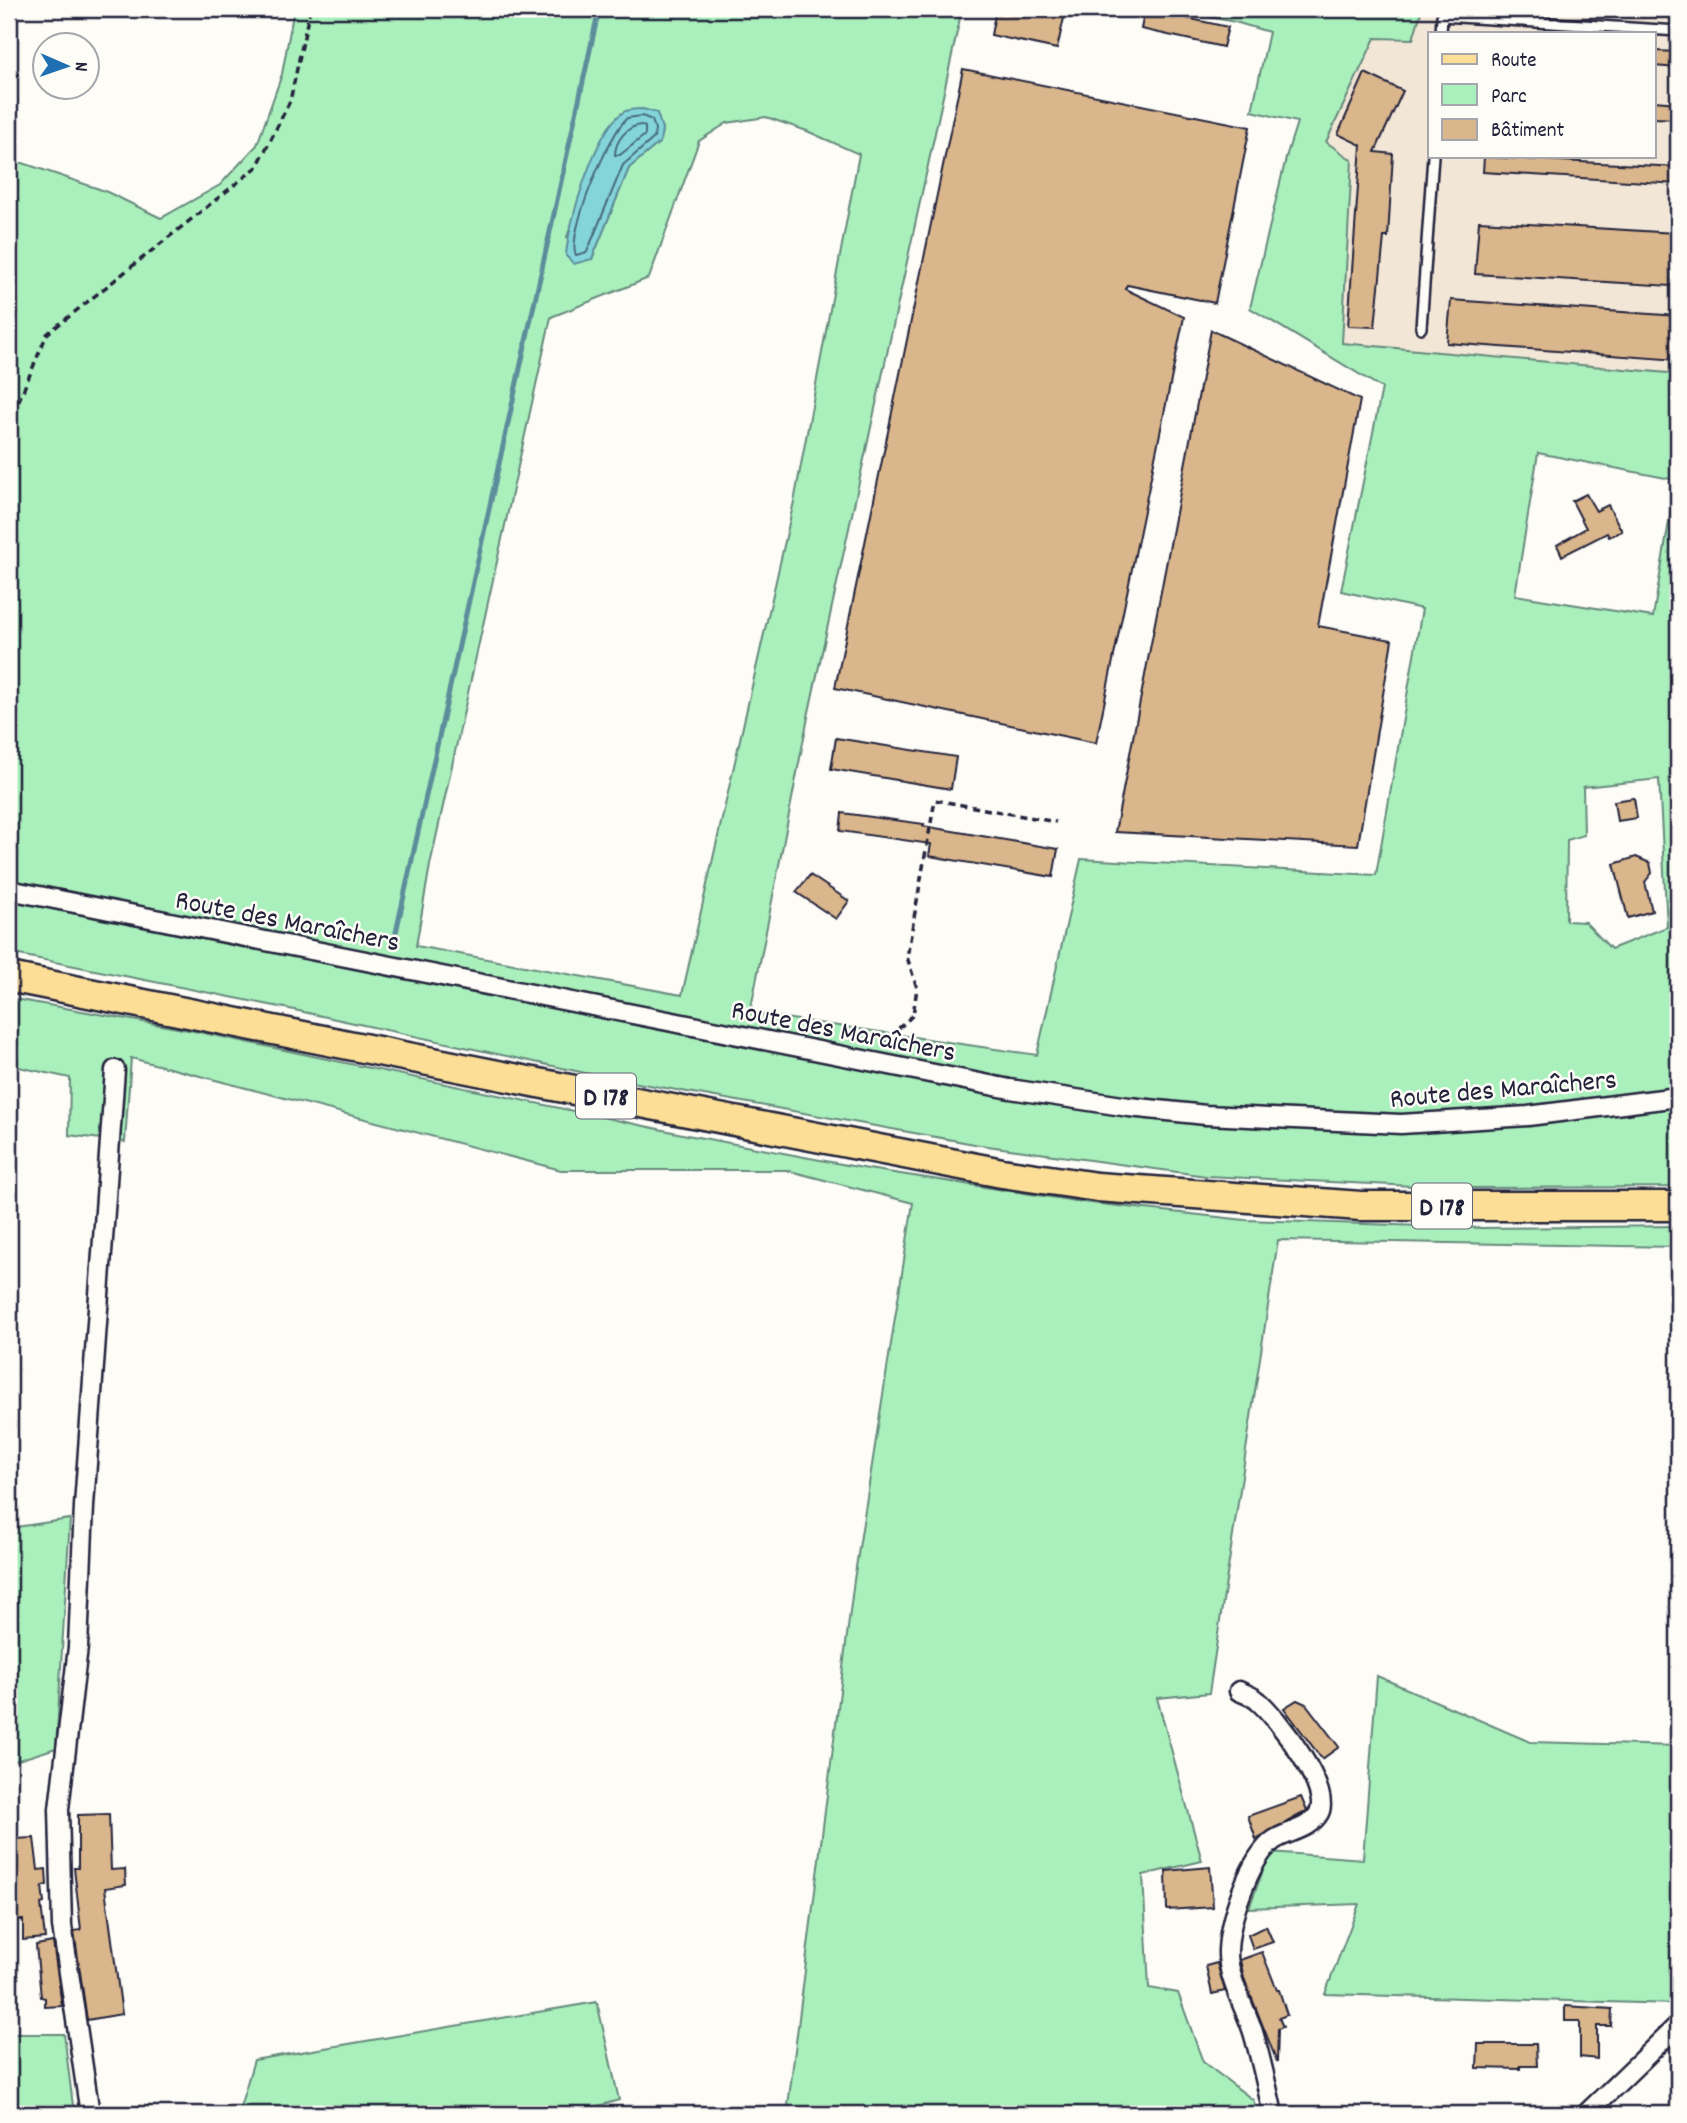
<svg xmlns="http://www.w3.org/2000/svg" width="1687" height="2123" font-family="Dekko,sans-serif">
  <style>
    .built { fill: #f2e7d7; fill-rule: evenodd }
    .green { fill: #aaf0bc; stroke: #66897c; stroke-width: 2; fill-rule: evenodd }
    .water { fill: #84d5db; stroke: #5d8d9b; stroke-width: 2 }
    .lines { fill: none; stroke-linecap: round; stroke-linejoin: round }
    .shore { stroke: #496a7b; stroke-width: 2 }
    .stream { stroke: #5d8d9b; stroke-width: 5 }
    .building { fill: #dab68c; stroke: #22223b; stroke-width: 2 }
    .lane-casing { stroke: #22223b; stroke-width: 14 }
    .street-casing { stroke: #22223b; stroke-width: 23 }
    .primary-casing { stroke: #22223b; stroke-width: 33 }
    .path { stroke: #22223b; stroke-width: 3.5; stroke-dasharray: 7 5; stroke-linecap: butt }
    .lane { stroke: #fdfcf7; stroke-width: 9 }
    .street { stroke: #fdfcf7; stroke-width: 18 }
    .primary { stroke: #fcde96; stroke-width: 28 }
    .labels { text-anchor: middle; stroke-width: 5; stroke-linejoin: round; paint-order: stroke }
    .shield { fill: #fdfcf7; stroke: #646373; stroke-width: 2 }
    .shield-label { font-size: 26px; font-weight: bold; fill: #22223b }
    .street-label { font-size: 28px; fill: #22223b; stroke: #fdfcf7 }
  </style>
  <rect width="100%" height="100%" fill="#fdfcf7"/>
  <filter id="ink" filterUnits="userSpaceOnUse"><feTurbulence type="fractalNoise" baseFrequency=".0143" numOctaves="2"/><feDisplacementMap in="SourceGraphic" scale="14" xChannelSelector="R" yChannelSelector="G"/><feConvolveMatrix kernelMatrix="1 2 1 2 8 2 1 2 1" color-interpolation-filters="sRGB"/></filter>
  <g filter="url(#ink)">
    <path class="built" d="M1422,9H1678V374L1342,343L1352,161L1326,142L1375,38L1413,39ZM1430,33H1654V156H1430Z"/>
    <path class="green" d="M294,9H962L809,712L750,1013L1037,1055L1081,859L1376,875L1422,609L1341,591L1382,388L1250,308L1287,154L1297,122L1252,111L1269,32L1235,22L1168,9H1422L1413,39L1375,38L1326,142L1352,160L1342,343L1678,374V1187L1456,1188L1206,1176L980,1145L599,1076L285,1008L9,953V163H23L105,191L161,218L220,185L257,145L282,74ZM766,117L807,131L859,154L795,497L682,995L416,946L430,865L551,317L649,278L699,141L727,123ZM662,129L660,142L629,168L592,259L567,237L571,226ZM1538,453L1676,480L1653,617L1515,595ZM1659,779L1667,927L1611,949L1585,922L1566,921L1567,840L1584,835L1583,787Z
      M9,998L194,1031L687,1135L868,1169L1082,1202L1245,1220L1482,1228L1678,1226V1247L1278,1240L1209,1693L1157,1698L1202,1861L1143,1875L1149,1988L1178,1993L1203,2062L1253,2100L1259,2114H787L854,1580L913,1203L786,1170H561L131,1058L125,1142L69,1135L70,1078L9,1065Z
      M70,1519L56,1748L9,1763V1528Z
      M1377,1676L1530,1742L1678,1746V2009L1676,2004L1325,1994L1359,1904L1249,1908L1270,1852L1363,1859Z
      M597,2002L619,2100L570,2114H238L254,2060Z
      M9,2034H64L74,2114H9Z"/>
    <path class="water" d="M643,109L657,113L662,129L660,142L629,168L592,259L574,264L566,256C568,223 595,132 622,113C627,109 636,109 643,109Z"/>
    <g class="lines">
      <path class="shore" d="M642,116L652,120L655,129L654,138L623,165L587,252L576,255C566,235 609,134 627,118Z
        M641,125L645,127V135L620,155H615C615,141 627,126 641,125Z"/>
      <path class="stream" d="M393,946L599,9"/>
    </g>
    <path class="building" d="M996,9H1066L1057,49L991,35Z
      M1145,9L1228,27L1223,47L1141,29Z
      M1654,51L1678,52V68L1654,66Z
      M963,69L1250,127L1215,303L1127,285L1125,289L1184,317L1096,743L835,688Z
      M1365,73L1403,91L1375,152L1393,154L1388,237H1384L1375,327L1348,326L1361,145L1338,134Z
      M1654,101L1678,103V119L1654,118Z
      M1484,157L1678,167V184L1483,172Z
      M1479,221L1675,233L1671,286L1475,274Z
      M1451,300L1678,316V360L1447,343Z
      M1211,330L1360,400L1318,626L1392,640L1358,845L1115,832Z
      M1586,494L1596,511L1608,505L1622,531L1609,537L1607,533L1562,556L1557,545L1586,528L1572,501Z
      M836,738L956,757L951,789L831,769Z
      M1634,798L1637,818L1617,821L1614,801Z
      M842,813L924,824L923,826L1058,849L1053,877L929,856L931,844L840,831Z
      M1636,857L1650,863L1652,873L1645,882L1652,911L1628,918L1614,864Z
      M810,875L849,901L836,919L796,892Z
      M1297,1700L1306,1704L1339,1747L1322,1759L1284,1708Z
      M1301,1797L1307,1811L1256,1839L1248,1816Z
      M109,1814L111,1870L125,1869L126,1885L105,1888L122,2014L87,2020L74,1931L81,1930L74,1868H78V1815Z
      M34,1838L38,1870L46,1869L47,1885L42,1886L44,1903L41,1904L45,1938L23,1940V1920H10L9,1900L17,1885L13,1839Z
      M1210,1867L1213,1907L1167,1910L1166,1871Z
      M1266,1926L1273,1942L1253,1949L1248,1935Z
      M53,1942L62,2006L45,2007V1998L41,1997L36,1945Z
      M1262,1952L1277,1990H1279L1287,2015L1279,2018L1283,2027L1278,2029L1277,2062L1244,1978L1240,1960Z
      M1217,1963L1225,1991L1212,1994L1206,1966Z
      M1565,2006L1612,2009L1611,2026H1597V2059L1580,2057V2021H1565Z
      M1478,2044H1536L1537,2066H1520V2069L1477,2068Z"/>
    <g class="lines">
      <defs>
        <path id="lane" d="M1441,33L1442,16L1678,31
          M1421,328L1433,156"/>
        <path id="street" d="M9,890L1010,1089L1129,1107L1206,1115L1401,1124L1528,1116L1678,1097
          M1239,1691C1245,1694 1253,1696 1258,1701C1277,1717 1332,1789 1319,1813C1310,1829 1288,1831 1274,1840C1249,1858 1229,1921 1228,1951C1227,1977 1245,2007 1253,2032C1261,2059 1267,2087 1273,2114
          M90,2114L62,1926L59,1809L78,1647L84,1506L115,1070
          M1586,2114L1678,2025"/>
        <path id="primary" d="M9,977L528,1081L1002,1173L1097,1187L1361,1206H1678"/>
      </defs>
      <use href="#lane" class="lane-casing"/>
      <use href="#street" class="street-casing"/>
      <use href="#primary" class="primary-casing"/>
      <path class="path" d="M9,424L47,334L257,167L290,101L310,9
        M881,1045L913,1015L917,988L907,957L935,800L1056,822"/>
      <use href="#lane" class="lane"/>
      <use href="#street" class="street"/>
      <use href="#primary" class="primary"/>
    </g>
  </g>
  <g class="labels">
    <g class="shield">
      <rect x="576" y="1073.5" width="60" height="45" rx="5"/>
      <rect x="1412" y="1183.5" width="60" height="45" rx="5"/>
    </g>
    <g class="shield-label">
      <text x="606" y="1105">D 178</text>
      <text x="1442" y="1215">D 178</text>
    </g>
    <g class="street-label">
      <text transform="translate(288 919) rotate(11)" y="10">Route des Maraîchers</text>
      <text transform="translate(844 1029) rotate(11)" y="10">Route des Maraîchers</text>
      <text transform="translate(1503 1087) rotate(-5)" y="10">Route des Maraîchers</text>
    </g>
  </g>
  <rect width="1687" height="2123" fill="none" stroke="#fdfcf7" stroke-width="35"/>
  <rect x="18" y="18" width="1652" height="2088" fill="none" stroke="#22223b" stroke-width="2.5" filter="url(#ink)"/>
  <rect x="1428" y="32" width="228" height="126" fill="#fdfcf7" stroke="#a5a5ac" stroke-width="2"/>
  <rect x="1442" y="54" width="35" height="10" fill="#fcde96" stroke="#a5a5ac" stroke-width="2"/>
  <text x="1491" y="66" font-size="21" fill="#22223b">Route</text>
  <rect x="1442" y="84" width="35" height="21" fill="#aaf0bc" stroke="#a5a5ac" stroke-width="2"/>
  <text x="1491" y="102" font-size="21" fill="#22223b">Parc</text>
  <rect x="1442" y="119" width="35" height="21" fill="#dab68c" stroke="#a5a5ac" stroke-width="2"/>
  <text x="1491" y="136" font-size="21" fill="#22223b">Bâtiment</text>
  <g transform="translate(66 66) rotate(92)"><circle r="33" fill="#fdfcf7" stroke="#a5a5ac" stroke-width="2"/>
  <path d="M0-5L12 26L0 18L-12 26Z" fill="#1f6fb2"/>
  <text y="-10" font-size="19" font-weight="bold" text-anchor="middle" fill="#22223b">N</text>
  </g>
</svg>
